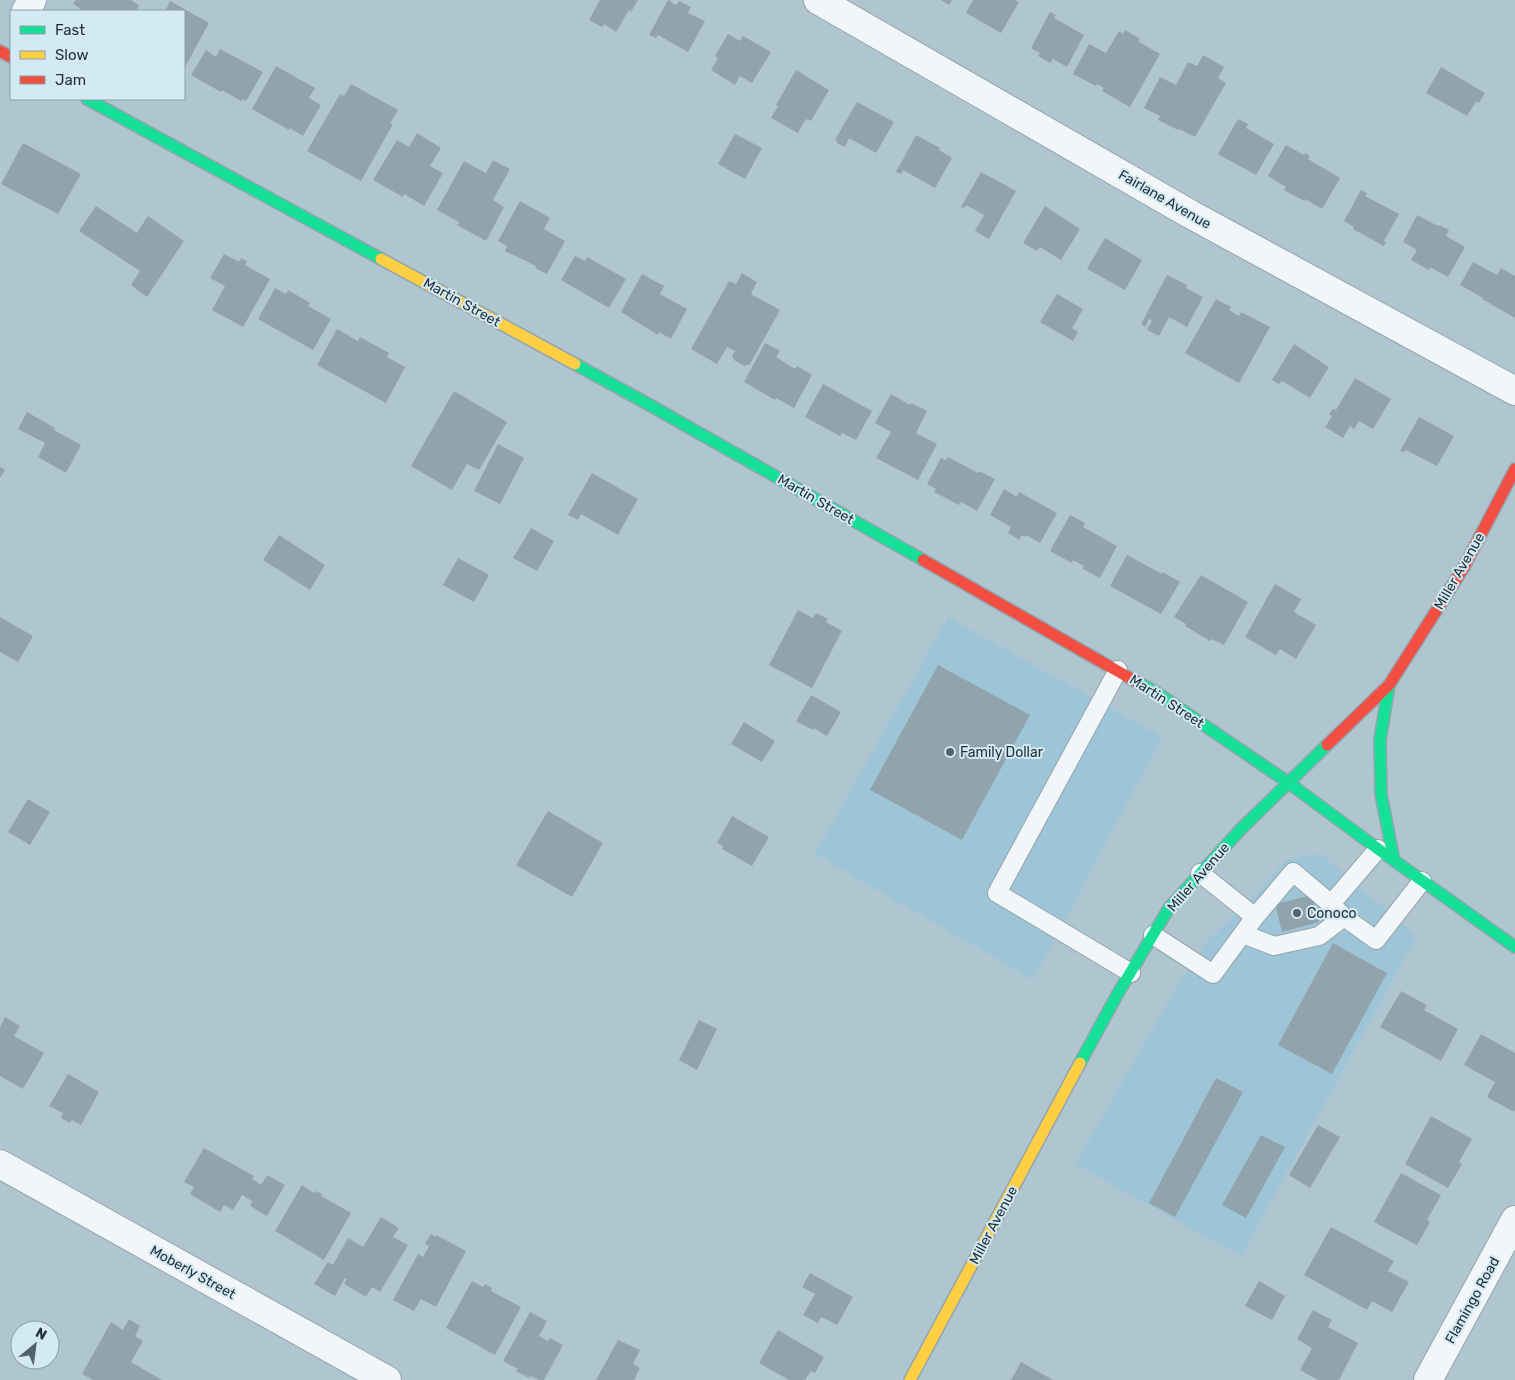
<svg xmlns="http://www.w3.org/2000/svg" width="1515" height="1380" font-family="Rubik,sans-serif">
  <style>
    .built { fill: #9ec5d7 }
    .building { fill: #91a4ab }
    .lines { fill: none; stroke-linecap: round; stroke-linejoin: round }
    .lane-casing { stroke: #92a5ae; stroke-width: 20 }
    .street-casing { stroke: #92a5ae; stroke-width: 30 }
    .fast-casing { stroke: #92a5ae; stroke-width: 14 }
    .slow-casing { stroke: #92a5ae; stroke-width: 14 }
    .jam-casing { stroke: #92a5ae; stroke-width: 14 }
    .lane { stroke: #f3f6f8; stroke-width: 18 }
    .street { stroke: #f3f6f8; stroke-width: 28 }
    .fast { stroke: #16e098; stroke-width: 11 }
    .slow { stroke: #ffcf43; stroke-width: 11 }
    .jam { stroke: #f24e42; stroke-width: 11 }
    .poi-dot { fill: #51646d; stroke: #d3e9f3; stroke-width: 2 }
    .labels { text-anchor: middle; stroke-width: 4; stroke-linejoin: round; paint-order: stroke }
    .street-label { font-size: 14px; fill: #1e3037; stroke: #d3e9f3 }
    .poi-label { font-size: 14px; fill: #1e3037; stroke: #d3e9f3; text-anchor: start }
  </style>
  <rect width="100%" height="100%" fill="#afc6d1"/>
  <path class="built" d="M948,617L1162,737L1033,980L815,854Z
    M1321,854L1417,936L1241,1256L1075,1164L1176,988L1206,942L1249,901L1287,860L1298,856Z"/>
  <path class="building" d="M76,0H131L139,5L136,11H79L81,9L73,4Z
    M600,0H638L631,12L629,10L616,32L604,24L602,27L589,20Z
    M668,0L676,5L679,1L691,7L688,13L705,21L688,52L658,35L656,38L649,35Z
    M941,0H952L949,5Z
    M973,0H1015L1019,2L1001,33L966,13Z
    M170,1L209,23L184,69V11H165Z
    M1050,12L1056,15L1054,18L1084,35L1067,67L1053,59L1050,63L1038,56L1040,53L1031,48Z
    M1125,30L1140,39L1139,42L1160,54L1130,107L1102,91L1104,88L1097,84L1096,86L1073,74L1089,44L1106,53L1119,31L1123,34Z
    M728,34L740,41L743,36L771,52L752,83L740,76L735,85L711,70L718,58L715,56Z
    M220,49L263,72L246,101L243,99L241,101L222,90L221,92L191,75L206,50L216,57Z
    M1203,55L1224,67L1218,78L1226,83L1195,137L1179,129L1178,130L1158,120L1160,116L1144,108L1160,77L1176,85L1188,62L1197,66Z
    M276,66L315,88L309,98L321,105L303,136L290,128L289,130L252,109Z
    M1441,67L1485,93L1479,103L1476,102L1467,116L1426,93Z
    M796,70L829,90L811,121L806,119L798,133L771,118L778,106L776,105Z
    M351,84L398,110L390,123L393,124L361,181L307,151L340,94L344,96Z
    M857,102L894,122L876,153L849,138L845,147L837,143V141L835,140Z
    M1238,119L1248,124L1246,128L1274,144L1256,175L1218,154Z
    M417,133L441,148L430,166L443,173L424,206L404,194L403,197L373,180L397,140L409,147Z
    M735,134L762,148L745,179L718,164Z
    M916,135L940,148L939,150L952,158L935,188L903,170L901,174L896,172Z
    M23,143L81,174L58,214L1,184Z
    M1286,145L1304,155L1305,153L1310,156L1308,159L1340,178L1322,209L1305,199L1304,201L1284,190L1286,187L1268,176Z
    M493,160L510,169L493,200L504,207L486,241L457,225L459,222L437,210L464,161L486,173Z
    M981,172L1016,191L989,239L975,231L984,215L966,205L964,208L961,207Z
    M1361,190L1367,193L1365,196L1399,214L1384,241L1386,242L1384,246L1353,229L1354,227L1344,221Z
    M520,201L550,218L544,229L565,241L547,274L535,268L536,266L505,251L507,246L498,241Z
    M96,206L137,233L148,216L184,241L147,297L131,285L140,271L79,231Z
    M1045,206L1080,229L1061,260L1040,247L1037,251L1023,243Z
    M1417,215L1438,226L1439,225L1449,230L1446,236L1465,247L1448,277L1430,267L1429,270L1411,260L1417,250L1403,242Z
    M1105,238L1142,260L1125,290L1087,269Z
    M224,254L239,262L241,258L247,261L245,265L270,279L243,327L212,310L225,286L210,278Z
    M575,256L585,261L587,257L626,279L609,308L561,280Z
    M1473,262L1497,275L1501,268L1515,276V318L1482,299L1483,298L1460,285Z
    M742,273L757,282L751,294L780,310L750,364L744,366L734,360L732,356L735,351L727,347L717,364L691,349L729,281L736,284Z
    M642,274L664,286L660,294L687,309L671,339L659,332L658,335L621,312Z
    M1167,275L1187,285L1186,288L1203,297L1187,327L1169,317L1159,336L1147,330L1152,320L1149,319L1145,327L1141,324Z
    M275,288L286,294L288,290L310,303L308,306L331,319L313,350L258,319Z
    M1057,294L1083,309L1072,328L1078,332L1073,341L1040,322Z
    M1216,299L1231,307L1229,310L1239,316L1241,312L1270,327L1239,383L1185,353Z
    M337,329L358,341L360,337L389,353L387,357L405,367L386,403L317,365Z
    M765,343L780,351L776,357L795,369L797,366L812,375L794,408L776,398L775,400L744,382Z
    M1294,344L1329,367L1310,398L1282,381L1279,384L1272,380Z
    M1355,378L1391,399L1373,429L1359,421L1354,429L1350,426L1343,438L1325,427L1332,416L1329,414L1333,409L1336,410Z
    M823,384L872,411L856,440L842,433L840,436L805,417Z
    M454,391L507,422L479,470L467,464L452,490L411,466Z
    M891,394L910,405L911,403L927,411L916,433L937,444L918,480L876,458L891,432L875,423Z
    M27,412L55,428L54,430L81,445L66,473L38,457L45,443L18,429Z
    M1419,417L1454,436L1437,466L1406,450L1405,452L1400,451Z
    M498,444L524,458L500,504L474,491Z
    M948,457L978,473L979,471L995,479L977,511L961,502L959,505L934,492L936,489L927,484L941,458L946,460Z
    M0,467L5,470L0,478Z
    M592,473L638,499L618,535L581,514L578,520L568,515Z
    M1004,489L1017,497L1019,492L1057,513L1040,543L1026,535L1025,537L1022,535L1019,540L1008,533L1011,527L990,515Z
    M1070,515L1085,523L1083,527L1117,546L1100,578L1083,569L1084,566L1073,560L1072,563L1050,551Z
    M531,528L554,541L537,571L513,558Z
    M279,535L325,565L310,590L263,560Z
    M1127,555L1162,574L1163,572L1180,582L1161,614L1110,586Z
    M458,558L489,575L474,602L443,585Z
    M1201,575L1248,602L1224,645L1211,639L1210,641L1185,626L1186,624L1174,617Z
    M1275,584L1301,599L1294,612L1316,625L1296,659L1280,649L1276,655L1245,637Z
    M798,610L813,618L816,613L828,619L826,622L842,631L812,688L769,665Z
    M0,617L33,636L18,662L0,652Z
    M938,665L1030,715L962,840L870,790Z
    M811,695L841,712L827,736L814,728L813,730L796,721Z
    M744,722L775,741L762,762L731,744Z
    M28,799L50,812L30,845L8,832Z
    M548,811L603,843L572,897L516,865Z
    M732,816L769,837L752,866L722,849L723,846L717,843Z
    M1312,895L1319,922L1282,932L1275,904Z
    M1333,943L1387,973L1332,1074L1278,1045Z
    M1401,991L1427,1005L1424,1010L1458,1029L1441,1061L1380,1027Z
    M5,1017L20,1026L14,1036L44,1053L23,1089L0,1076V1027Z
    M699,1020L717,1029L697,1070L679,1060Z
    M1481,1034L1515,1053V1110L1514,1112L1487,1097L1495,1082L1464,1065Z
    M68,1074L99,1092L81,1125L72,1120L70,1123L61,1118L63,1113L49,1106Z
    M1216,1078L1243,1092L1175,1217L1149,1203Z
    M1431,1116L1472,1139L1459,1162L1462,1164L1448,1188L1405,1164Z
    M1318,1125L1340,1137L1310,1188L1289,1175Z
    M1261,1135L1285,1147L1246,1218L1222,1205Z
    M204,1148L254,1176L252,1179L261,1185L267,1175L285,1185L267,1216L250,1206L252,1201L242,1195L233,1210L224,1205L220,1212L190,1194L194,1187L184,1182Z
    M1401,1173L1441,1195L1427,1220L1430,1222L1417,1245L1374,1222Z
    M302,1185L314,1193L316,1191L322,1194L321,1196L351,1213L324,1260L275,1231Z
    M381,1217L399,1228L393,1237L408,1245L380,1292L372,1287L366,1297L344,1284L347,1279L345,1278L335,1296L314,1284L328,1262L333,1265L348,1238L363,1247Z
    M1331,1227L1394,1261L1388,1271L1409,1282L1392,1312L1372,1301L1367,1310L1304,1275Z
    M431,1234L435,1237L436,1235L466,1251L436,1307L421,1299L414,1311L393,1300L418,1254L423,1257L429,1246L425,1244Z
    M810,1273L853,1297L837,1325L821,1317L818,1323L803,1315L815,1294L802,1287Z
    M472,1281L483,1287L485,1284L492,1288L491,1291L521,1307L495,1355L446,1328Z
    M1259,1281L1285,1296L1272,1320L1245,1306Z
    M1313,1310L1332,1320L1328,1327L1358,1343L1339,1380H1318L1300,1370L1312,1348L1297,1339Z
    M530,1312L547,1321L539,1336L548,1341L550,1338L563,1345L544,1380H539L530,1376L529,1378L516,1371L518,1369L503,1361Z
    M129,1319L140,1326L135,1336L143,1341L131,1362L162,1380H93L82,1374L111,1322L123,1330Z
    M778,1330L824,1357L815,1373L811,1371L805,1380H789L759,1363Z
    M618,1340L640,1350L633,1364L640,1368L634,1380H596Z
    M1021,1362L1053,1380H1011Z"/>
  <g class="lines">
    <defs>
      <path id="lane" d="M1118,670L997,893L1131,973
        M1331,904L1378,849
        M1255,917L1293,872L1331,904L1344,917L1376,940L1422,881
        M1243,934L1274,946L1319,936L1344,917
        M1153,935L1213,974L1255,917L1200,873"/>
      <path id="street" d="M818,0L1190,214L1515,391
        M26,11L32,0
        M0,1164L387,1380
        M1428,1380L1515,1220"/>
      <path id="fast" d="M87,99L381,259
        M575,364L646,403L923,560
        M1135,681L1157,693L1289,783L1378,849L1515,947
        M1389,685L1380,740L1381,794L1394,861
        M1080,1063L1117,995L1169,908L1241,829L1327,745"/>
      <path id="slow" d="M381,259L575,364
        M910,1380L1080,1063"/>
      <path id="jam" d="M0,51L11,57
        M923,560L1135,681
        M1327,745L1389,685L1464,567L1515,469"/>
    </defs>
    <use href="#lane" class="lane-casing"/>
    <use href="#street" class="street-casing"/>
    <use href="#fast" class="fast-casing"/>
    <use href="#slow" class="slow-casing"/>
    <use href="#jam" class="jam-casing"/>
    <use href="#lane" class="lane"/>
    <use href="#street" class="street"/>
    <use href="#fast" class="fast"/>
    <use href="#slow" class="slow"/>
    <use href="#jam" class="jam"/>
  </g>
  <g class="poi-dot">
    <circle cx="950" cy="752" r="5"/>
    <circle cx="1297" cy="913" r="5"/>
  </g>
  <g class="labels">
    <g class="street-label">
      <text transform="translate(1165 199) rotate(30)" y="5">Fairlane Avenue</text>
      <text transform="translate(462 302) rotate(29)" y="5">Martin Street</text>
      <text transform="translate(816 499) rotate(30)" y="5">Martin Street</text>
      <text transform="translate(1459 571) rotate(-60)" y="5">Miller Avenue</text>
      <text transform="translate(1167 701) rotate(33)" y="5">Martin Street</text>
      <text transform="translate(1198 877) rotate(-49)" y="5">Miller Avenue</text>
      <text transform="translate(993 1225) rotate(-62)" y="5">Miller Avenue</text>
      <text transform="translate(193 1272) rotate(29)" y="5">Moberly Street</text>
      <text transform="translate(1472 1300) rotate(-61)" y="5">Flamingo Road</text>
    </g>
    <g class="poi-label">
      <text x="960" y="757">Family Dollar</text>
      <text x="1307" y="918">Conoco</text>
    </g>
  </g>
  <rect x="10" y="10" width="175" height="90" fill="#d3e9f3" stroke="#8b9fa8"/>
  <rect x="20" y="26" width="25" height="8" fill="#16e098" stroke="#8b9fa8"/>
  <text x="55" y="35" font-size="15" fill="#1e3037">Fast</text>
  <rect x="20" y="51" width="25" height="8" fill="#ffcf43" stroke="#8b9fa8"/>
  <text x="55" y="60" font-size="15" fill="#1e3037">Slow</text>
  <rect x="20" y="76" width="25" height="8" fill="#f24e42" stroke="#8b9fa8"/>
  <text x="55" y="85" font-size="15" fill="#1e3037">Jam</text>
  <g transform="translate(35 1345) rotate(29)"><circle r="24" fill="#d3e9f3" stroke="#8b9fa8"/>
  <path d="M0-4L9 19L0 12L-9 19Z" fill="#51646d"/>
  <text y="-8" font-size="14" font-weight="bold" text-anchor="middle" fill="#1e3037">N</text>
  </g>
</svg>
